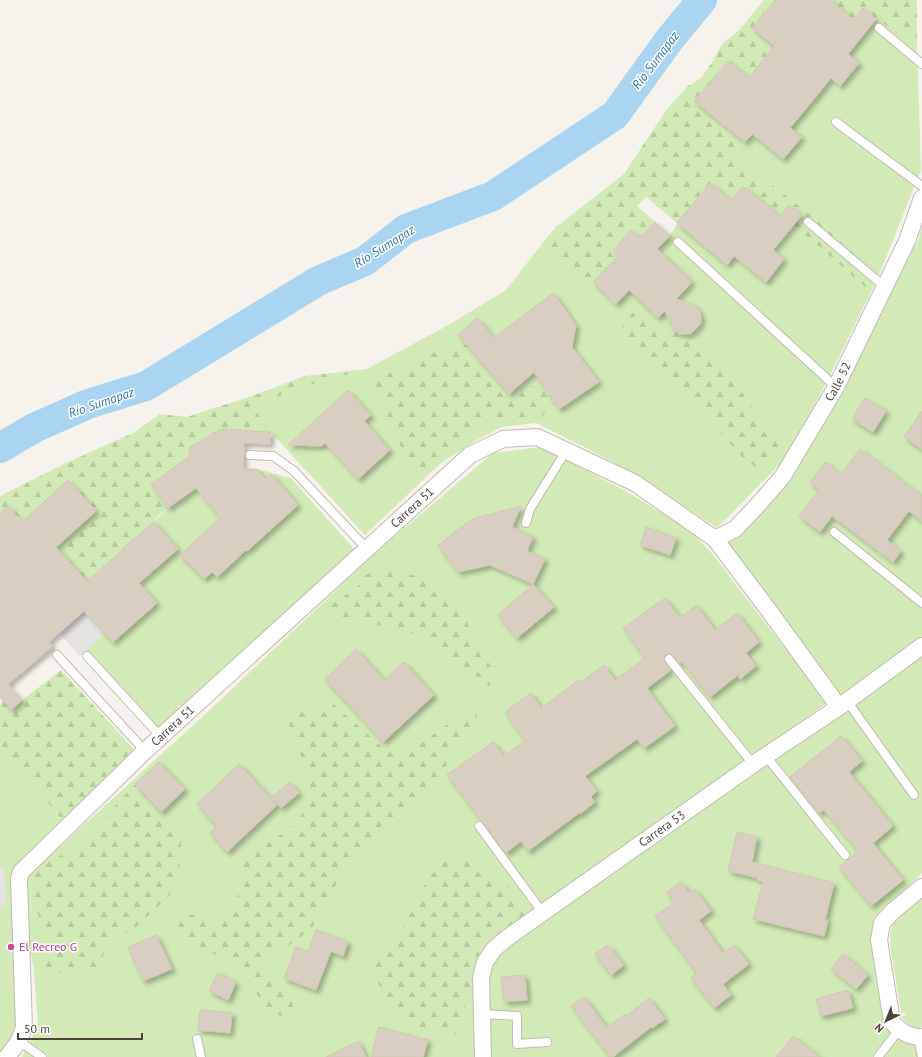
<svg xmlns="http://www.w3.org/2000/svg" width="922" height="1057" font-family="'PT Sans',sans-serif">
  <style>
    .grass { fill: #d2eab5 }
    .forest { fill: url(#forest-firs) }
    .parking { fill: #e5e3e0 }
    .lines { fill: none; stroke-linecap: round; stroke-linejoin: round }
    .river { stroke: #a9d4f2; stroke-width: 30 }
    .building { fill: #d8cfc1; stroke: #d3c7b4; filter: url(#shadow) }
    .service-casing { stroke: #c2bbae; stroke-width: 10 }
    .minor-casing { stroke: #c2bbae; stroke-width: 18 }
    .service { stroke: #fff; stroke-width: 8 }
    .minor { stroke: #fff; stroke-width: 16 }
    .hotel-dot { fill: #d1479c; stroke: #fff; stroke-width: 1.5 }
    .labels { text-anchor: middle; stroke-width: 3; stroke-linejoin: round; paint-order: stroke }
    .street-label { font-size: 12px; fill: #4b4439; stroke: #fff }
    .hotel-label { font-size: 12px; fill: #b23c85; stroke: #fff; text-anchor: start }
    .water-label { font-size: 13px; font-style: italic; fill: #2e7ab2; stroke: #fff }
  </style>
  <defs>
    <pattern id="forest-firs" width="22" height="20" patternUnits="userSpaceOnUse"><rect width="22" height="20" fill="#d2eab5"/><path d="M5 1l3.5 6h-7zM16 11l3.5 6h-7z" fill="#b6ca9c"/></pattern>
    <filter id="shadow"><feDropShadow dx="3.5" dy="3.5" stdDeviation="2" flood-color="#0004"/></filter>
  </defs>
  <rect width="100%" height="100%" fill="#f6f3ec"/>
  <path class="grass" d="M877,19L917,41L921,170L881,270L734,155L752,134L783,159L801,137L790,128L821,92L830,77L841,86L859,64L848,54Z
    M677,223L727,265L734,256L766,282L784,259L773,250L794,225L871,292L831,373L789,455L717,528L633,473L592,451L536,423L502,427L477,440L441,463L365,535L271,432L254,409L289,391L367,369L452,323L506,290L541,245L593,282L615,304L629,290L692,282L657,249C665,241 673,234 677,223Z
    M922,227V638L842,699L723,539L832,409L918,240Z
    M541,447L624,490L690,530L713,555L827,703L494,939L477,1057H22L38,1025L34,971L20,890L30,874L210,710L375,553L493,453Z
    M189,448L192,483L247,551L298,505L272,474L265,479L257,469L291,478L360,556L159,735L85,651L105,633L113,642L157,603L115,557L122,549L146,577L177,550L154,522L168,508L191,491L174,467L181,464Z
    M922,652V873L873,923L887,1026L909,1043L914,1045H922V1057H490L489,969L500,950L763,768L893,676Z
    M0,746L65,823L19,869V1031L0,1056Z
    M922,898V1027L913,1028L902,1018L891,952L890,933L894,922Z"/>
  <path class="forest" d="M764,0H775L752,28L802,68L830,77L821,92L807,81L761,63L749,78L728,61L695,101L745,142L734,155L881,270L871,292L794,225L802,215L789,205L780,216L743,186L731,200L710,183L677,223L646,197L637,206L655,222L640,238L631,231L613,250L618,256L593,282V285L541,245L555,228L624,174L667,109L688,86L701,78L712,62L722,44L740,29Z
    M831,0H917V47L877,19L863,8L854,20Z
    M633,312L646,318L658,329L675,331L688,340L705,358L731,377L762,421L782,439L778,460L760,470L743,458L687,396L620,330Z
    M463,340L470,348L465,354L494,387L509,394L524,386L540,387L555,403L540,418L489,422L469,427L458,438L433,470L409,464L373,386L381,376L407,368L427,355Z
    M367,369L289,391L254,409L271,432L222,429L189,448L181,464L174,467L151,484L168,508L158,516L154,522L122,549L115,557L87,581L56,547L96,511L69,480L25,523L8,506L0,513V496L64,464L133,433L160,414L187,417L199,413L249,397L305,376Z
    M391,567L431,582L450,590L496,677L489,686L436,645L403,629L370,624L336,616L326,611L335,602L357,588L365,575Z
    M61,670L139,755L65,823L0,746V704L4,701L11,709Z
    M330,701L388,752H409L476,704L478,722L457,748L425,799L382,825L359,851L339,879L312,928L263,965L291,993L295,1020L267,1011L251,984L224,959L193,944L177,924L183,913L213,920L235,907L243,870L241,861L296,824L312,797L302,758L290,734L289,717Z
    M135,784L161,812L181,841L180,865L169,896L135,928L108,942L99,967L52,974L45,964L53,948L30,896L37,868L80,845Z
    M465,856L474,859L516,891L527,916L474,980L455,1035L423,1029L385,1001L371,963L393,947L404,924L414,900L433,873L444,862Z"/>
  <path class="parking" d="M84,611L105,633L80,656L59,633Z
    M0,868H4L6,906H0Z"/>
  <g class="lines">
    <path class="river" d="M0,448L34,428L88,404L146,386L318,281L365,261L406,229L493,196L615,115L669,40L702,0"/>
  </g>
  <path class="building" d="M775,0H831L854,20L863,8L876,19L848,54L859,63L840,86L831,78L790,128L802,137L783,159L752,134L745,142L694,101L728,61L749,78L774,46L752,28Z
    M710,183L731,200L743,186L780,216L789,205L802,215L773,250L784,259L766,282L734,256L727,265L677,223Z
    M655,222L670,236L657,249L692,282L676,299L693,304L697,308L700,312L701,317V323L694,331L690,334H680L675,331L672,327L665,311L658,318L629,290L616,304L593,282L618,256L613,250L631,230L640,238Z
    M553,293L576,325L572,347L599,382L559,409L534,372L509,394L458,335L477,318L494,338Z
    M348,390L371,415L364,421L390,450L358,479L325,443L321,446L288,445Z
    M865,398L886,411L873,432L852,419Z
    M922,411V449L904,437Z
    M222,429L271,432L270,444L244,443L243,469H257L265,479L271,474L298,505L247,551L246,550L217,577L212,572L204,579L180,555L220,518L196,488L168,508L151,484L190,456L189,448Z
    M860,449L922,496V521L909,511L887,540L901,551L893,562L832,516L820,532L799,516L819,490L810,482L825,462L841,474Z
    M68,480L96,511L56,547L87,581L123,550L122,549L154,522L178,549L139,583L157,603L113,642L84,611L49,642L53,646L8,684L22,700L11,710L0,697V513L8,506L22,522Z
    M521,506L512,527L533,537L527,551L545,559L533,584L490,565L458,572L438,545L472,519Z
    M646,527L676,538L670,555L640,545Z
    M533,584L554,607L517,638L498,615Z
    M665,598L680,618L696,605L715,630L737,613L759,642L746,653L756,666L740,679L738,675L710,697L682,662L680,664L671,654H666L664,657V660L671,670L647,688L675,726L644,748L637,739L585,776L597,791L591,797L595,802L580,814L579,813L528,851L521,841L506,853L447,775L493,742L504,756L525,741L505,712L531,693L541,708L579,680L581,682L604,665L615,680L645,658L623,628Z
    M356,649L384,680L404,662L434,695L383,742L325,679Z
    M841,736L862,761L849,772L893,826L873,843L903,880L871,906L839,867L858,851L824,810L819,813L790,777Z
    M159,762L185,789L161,812L135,784Z
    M239,764L277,805L227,852L210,833L217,826L197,804Z
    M289,782L299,793L281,808L272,797Z
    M737,832L757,837L752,862L834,883L825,920H828L824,936L753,919L763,882L757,880L758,878L728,871Z
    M681,882L689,893L695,889L711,911L699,920L723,953L734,945L749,964L723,984L731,995L714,1008L691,978L696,972L655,916L674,902L667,892Z
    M316,930L348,942L343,956L331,951L316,990L284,978L296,947L308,952Z
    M156,935L172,969L143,981L128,947Z
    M608,945L624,965L611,975L595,954Z
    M843,954L868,975L856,989L831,969Z
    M218,973L236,982L228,1000L209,991Z
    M525,975L527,1000L504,1002L501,977Z
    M848,990L853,1008L821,1016L816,999Z
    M584,997L607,1028L625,1014L626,1016L649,998L665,1019L652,1028L651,1027L613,1057H610L571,1006Z
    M200,1010L232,1013L230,1033L198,1030Z
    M379,1027L428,1040L423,1057H371Z
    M793,1036L820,1057H776Z
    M358,1041L366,1057H326Z"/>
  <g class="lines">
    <defs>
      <path id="service" d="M879,28L922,64
        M836,122L922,186
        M808,222L885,287
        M678,242L836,387
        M250,455L273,456L294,471L367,549
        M526,523L530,509L566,451
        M834,532L922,603
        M57,655L145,751
        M87,656L161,737
        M669,659L753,764
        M847,701L914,795
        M766,756L845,855
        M479,826L543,913
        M482,1014L517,1016V1044L547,1042
        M918,1037L922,1057
        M197,1039L201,1057
        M19,1041L42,1057
        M878,1057L899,1030"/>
      <g id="minor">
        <path id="s1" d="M715,539L735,529L756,507L783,476L836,387L907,241L922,198"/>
        <path d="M922,887L892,912L882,923L879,940L892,1022C901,1032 909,1037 922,1037"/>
        <path id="s2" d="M7,1057L19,1041L24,1027L19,879L21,872L145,751L470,455L503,439L537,437L635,483L715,539L770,612L839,707"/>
        <path id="s3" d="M483,1057L481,978L485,962L494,949L507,938L758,761L839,707L922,646"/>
      </g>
    </defs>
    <use href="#service" class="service-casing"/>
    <use href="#minor" class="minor-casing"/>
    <use href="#service" class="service"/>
    <use href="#minor" class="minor"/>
  </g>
  <circle class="hotel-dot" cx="11" cy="947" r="4"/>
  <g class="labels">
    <g class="street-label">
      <text dy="4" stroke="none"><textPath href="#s1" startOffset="203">Calle 52</textPath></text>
      <text dy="4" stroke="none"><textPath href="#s2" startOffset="725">Carrera 51</textPath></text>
      <text dy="4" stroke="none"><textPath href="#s2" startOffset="401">Carrera 51</textPath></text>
      <text dy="4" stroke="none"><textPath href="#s3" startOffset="318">Carrera 53</textPath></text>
    </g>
    <g class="hotel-label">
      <text x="19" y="951">El Recreo G</text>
    </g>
    <g class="water-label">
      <text transform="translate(655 60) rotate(-53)" y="5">Río Sumapaz</text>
      <text transform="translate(384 246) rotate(-32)" y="5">Río Sumapaz</text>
      <text transform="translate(101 402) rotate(-19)" y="5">Río Sumapaz</text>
    </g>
  </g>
  <g transform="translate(886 1021) rotate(223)" stroke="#ffffff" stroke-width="3" paint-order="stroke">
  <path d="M0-3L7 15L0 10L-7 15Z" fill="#4b4439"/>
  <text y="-6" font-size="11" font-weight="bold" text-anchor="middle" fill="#4b4439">N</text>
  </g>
  <path d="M18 1033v6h124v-6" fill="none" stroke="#4b4439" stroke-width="2"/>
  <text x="24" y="1033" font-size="12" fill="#4b4439" stroke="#ffffff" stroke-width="3" paint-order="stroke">50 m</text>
</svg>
